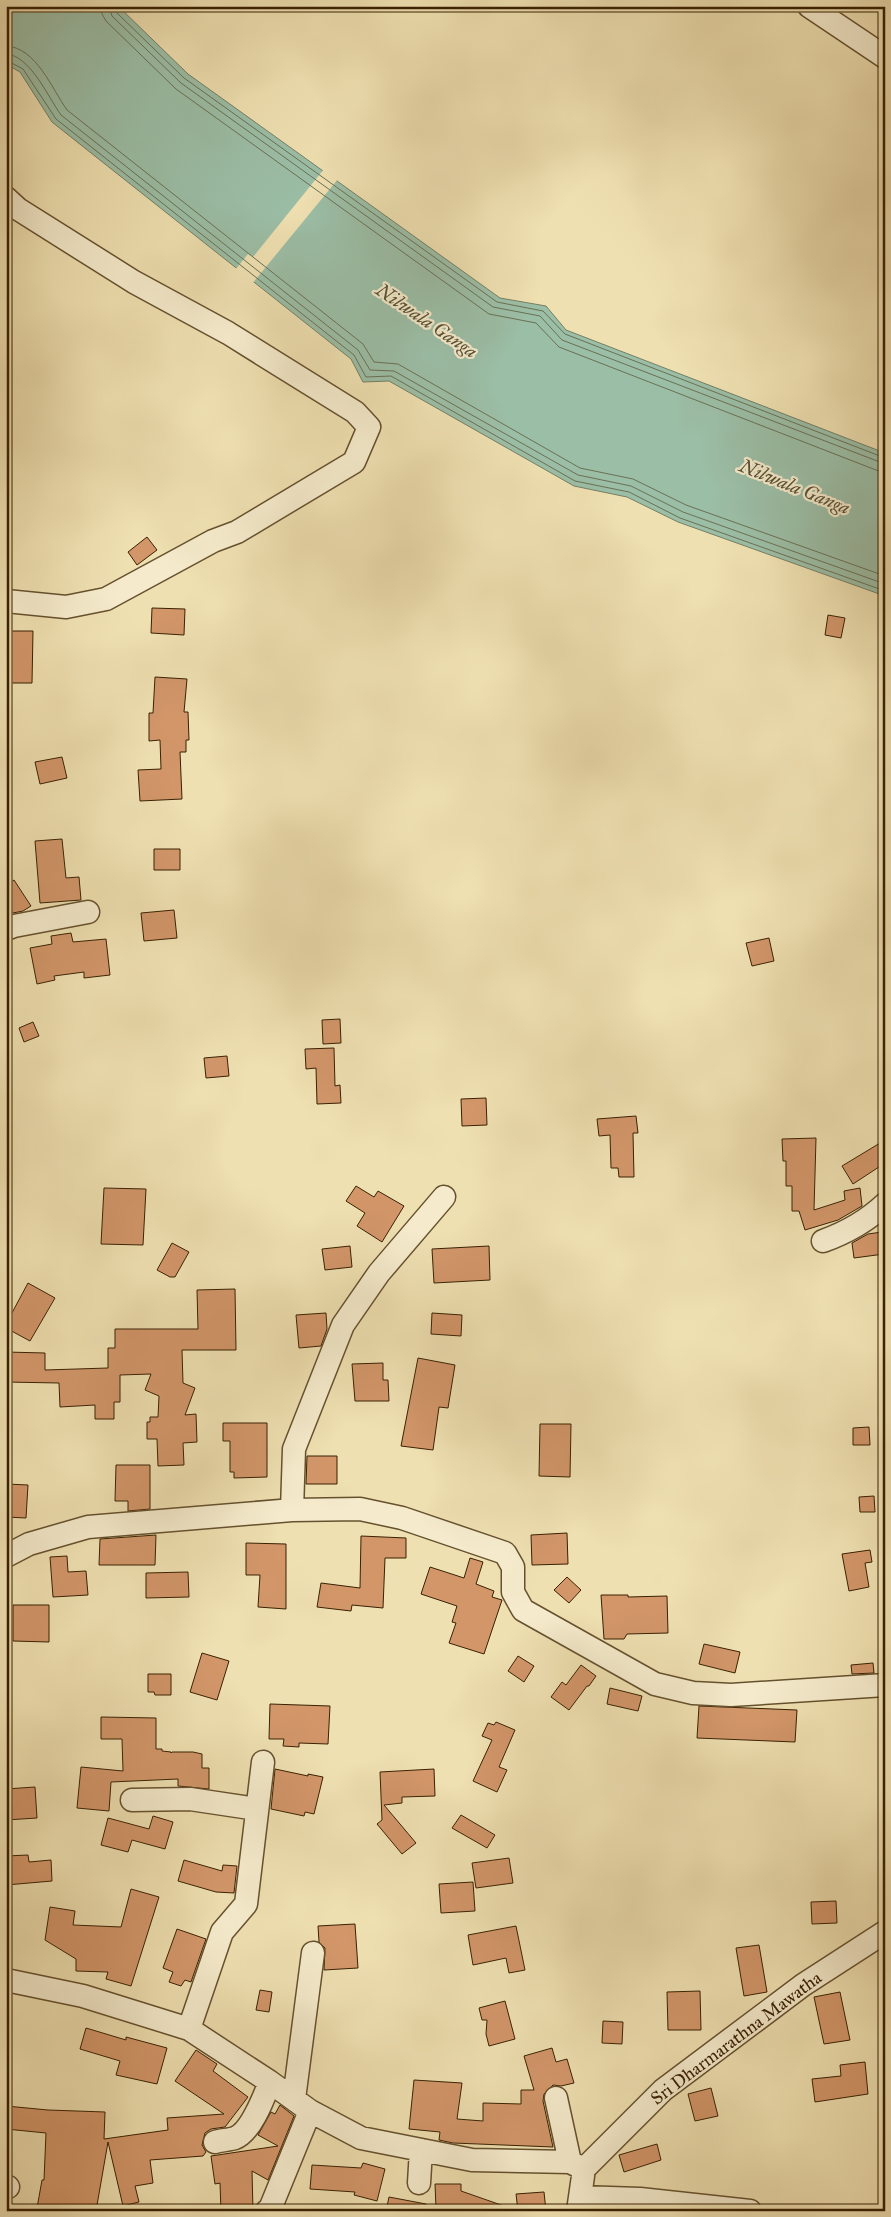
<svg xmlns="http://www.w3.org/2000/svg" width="891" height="2217" font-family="'IM FELL Great Primer',serif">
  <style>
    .water { fill: #9bbea6; stroke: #747f65 }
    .pier { fill: #efe0b1 }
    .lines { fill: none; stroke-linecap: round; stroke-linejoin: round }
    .shore { stroke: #6a7054; stroke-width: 1 }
    .building { fill: #d29669; stroke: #392103 }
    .minor-casing { stroke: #66512e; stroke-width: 25 }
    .minor { stroke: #f5ebcc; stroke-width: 22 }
    .labels { text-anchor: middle; stroke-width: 4.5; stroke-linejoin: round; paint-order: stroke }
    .street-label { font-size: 18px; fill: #392103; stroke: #f5ebcc }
    .water-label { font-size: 19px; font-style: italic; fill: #565034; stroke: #f5ebcc }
  </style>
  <rect width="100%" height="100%" fill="#efe0b1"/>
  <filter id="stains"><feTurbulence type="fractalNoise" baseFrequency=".004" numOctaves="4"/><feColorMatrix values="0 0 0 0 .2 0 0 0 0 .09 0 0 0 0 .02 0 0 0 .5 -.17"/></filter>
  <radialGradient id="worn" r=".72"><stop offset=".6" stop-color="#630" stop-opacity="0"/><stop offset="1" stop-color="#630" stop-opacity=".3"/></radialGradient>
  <path class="water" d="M6,6H118L188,74L500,298L546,306L566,330L885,453V596L678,522L627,497L574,486L389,381L363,382L351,359L52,122L20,72L6,64Z"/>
  <path class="pier" d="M324,169L338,179L252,284L235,270L248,254L253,257Z"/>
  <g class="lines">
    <path class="shore" d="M101,6L102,14L106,21L176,89L489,314L536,323L559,347L876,470L885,472
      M109,6L112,16L181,83L493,307L540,316L562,340L885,464
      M115,6L116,12L184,78L497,302L543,311L565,334L885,458
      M6,46C36,47 52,89 67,110L363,344L374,362L398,364L580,468L633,479L686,505L885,576
      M6,54C30,55 48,97 61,115L358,350L370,370L394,371L578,475L631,486L683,512L885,584
      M6,60L23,69L56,119L354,355L366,377L391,376L575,481L629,492L680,518L885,591"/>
  </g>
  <path class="building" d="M147,537L157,550L137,565L128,552Z
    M152,608L185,609L184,635L151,633Z
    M828,615L845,618L841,638L825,635Z
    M8,631H33L32,683H8Z
    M155,677L187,679L184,712H188L189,740H186V752H180L182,799L140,801L138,770L161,769L160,740L149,741V713H153Z
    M62,757L67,778L40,784L35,762Z
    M62,839L66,878L79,877L81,900L40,903L35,841Z
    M154,849H180V870H154Z
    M14,880L31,906L23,911L13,913L6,903V886Z
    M174,910L177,938L144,941L141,913Z
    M71,933L73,942L106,939L110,975L84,978V972L54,976L55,980L37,984L30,948L52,944L51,936Z
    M769,938L774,961L752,966L746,943Z
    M340,1019L341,1043L323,1044L322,1020Z
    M33,1022L39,1036L24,1042L19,1028Z
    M334,1048L335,1086L340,1085L341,1103L317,1104L316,1068L306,1069L305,1049Z
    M227,1056L229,1076L206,1078L204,1058Z
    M486,1098L487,1125L462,1126L461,1099Z
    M636,1116L638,1133H633L634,1177H619L618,1168H611L610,1135L599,1136L597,1119Z
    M816,1138L814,1210L845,1200L844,1191L860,1188L862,1206L838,1220L805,1230L799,1211H792V1186H786V1161H783L782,1139Z
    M885,1140V1163L853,1184L842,1166Z
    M356,1186L374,1197L378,1191L404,1206L382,1242L357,1226L365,1213L346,1201Z
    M104,1188L146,1189L143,1245L101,1244Z
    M882,1232L884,1254L854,1258L852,1243L868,1234Z
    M172,1243L189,1252L175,1277H170L157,1270Z
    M350,1246L352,1267L325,1270L322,1249Z
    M489,1246L490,1280L434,1283L432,1249Z
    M28,1283L55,1298L30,1341L6,1328V1324Z
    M235,1289L236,1350H182L183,1383L195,1388L185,1415L196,1414L197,1442L183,1443L184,1465L158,1466L157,1439H147V1422H150V1417H158L159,1396L145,1390L151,1374L120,1375V1402H114V1419H95V1405L60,1407L59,1383L6,1382V1352L45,1353V1370L108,1368V1348H115V1329H198L197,1290Z
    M326,1313L327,1329L321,1346L299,1348L296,1315Z
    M432,1313L462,1315L461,1336L431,1334Z
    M418,1358L455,1365L448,1408L439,1407L433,1450L401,1446Z
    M383,1363V1380H388L389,1401H355L352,1364Z
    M223,1423H267V1477L234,1478V1472H230V1441H223Z
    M540,1424H571L570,1477L539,1476Z
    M869,1427L870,1445H853V1428Z
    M307,1456H337V1484H306Z
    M116,1465H150V1509L128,1511V1501H115Z
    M6,1484L28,1485L26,1518L6,1517Z
    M874,1496L875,1512H860L859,1497Z
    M567,1533L568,1564L532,1565L531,1535Z
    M156,1535L155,1565H99L100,1539Z
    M361,1536L406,1538V1558H385L383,1608L352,1605L351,1611L317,1607L321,1583L360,1588Z
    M246,1543L286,1544V1609L258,1607L260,1575H246Z
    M870,1550L872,1562L865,1563L869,1587L849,1591L842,1554Z
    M67,1556L68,1572L86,1571L88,1595L53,1597L50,1557Z
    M470,1558L483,1562L476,1584L494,1591L492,1597L502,1600L484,1654L449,1643L456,1623L452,1622L457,1606L421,1594L430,1567L464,1578Z
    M188,1572L189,1597L146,1598V1573Z
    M567,1577L581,1590L569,1603L554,1590Z
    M601,1595H628V1597L667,1596L668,1633L627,1634L624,1639H604Z
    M13,1605H49V1642L13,1641Z
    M704,1644L740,1652L735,1673L699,1664Z
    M202,1653L229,1661L217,1700L190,1692Z
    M518,1656L534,1666L524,1682L508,1671Z
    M873,1663L874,1673L852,1674L851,1665Z
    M581,1665L596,1676L589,1686H587L569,1710L551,1697L562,1682L566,1685Z
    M148,1674H171V1695H155L154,1692H148Z
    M610,1688L642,1696L638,1711L607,1704Z
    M270,1704L330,1706L328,1744L299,1743V1747L283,1746L284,1739H269Z
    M699,1706L797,1710L795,1742L697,1738Z
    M101,1717L156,1718V1749H162V1751L171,1752V1753L172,1752H193L202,1754V1768H209V1789L178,1786V1779L111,1782L109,1811L77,1808L81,1767L123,1771L122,1739H101Z
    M496,1722L515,1730L499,1767L507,1770L497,1792L473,1781L492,1740L482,1736L488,1723L494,1725Z
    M275,1769L308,1776V1774L323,1777L314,1814L305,1812L304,1816L271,1809Z
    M434,1769L435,1796L402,1797V1803L384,1805L416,1843L402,1854L377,1824L382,1820L380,1772Z
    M35,1787L37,1818L6,1820V1789Z
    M461,1815L495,1835L487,1848L452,1828Z
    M153,1816L173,1822L165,1849L132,1840L128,1852L101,1845L108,1818L149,1829Z
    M28,1855L29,1862L51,1860L52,1881L6,1885V1856Z
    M509,1858L513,1883L476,1888L472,1863Z
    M184,1860L222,1871L223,1865L237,1866L234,1893L216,1892L178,1881Z
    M473,1882L475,1911L441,1913L439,1884Z
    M131,1889L159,1897L131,1986L106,1979L108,1972L76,1971V1959L45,1940L50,1907L75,1911L73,1925L121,1927Z
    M836,1901L837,1923L812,1924L811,1902Z
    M355,1924L358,1968L324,1970L325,1948L319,1942L318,1926Z
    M516,1926L525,1970L509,1973L506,1958L473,1965L468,1935Z
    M177,1929L206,1939L191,1982L185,1980L181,1986L169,1982L173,1972L163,1968Z
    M759,1945L767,1992L744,1996L736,1948Z
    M260,1990L272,1992L269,2012L256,2010Z
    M700,1991L701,2030H668L667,1992Z
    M840,1992L850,2040L824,2044L814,1997Z
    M505,2001L515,2039L489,2046L486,2034L487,2020H482L479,2008Z
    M603,2021L623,2022L622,2044L602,2043Z
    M86,2028L126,2040V2037L167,2048L157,2084L116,2075L120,2061L80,2049Z
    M552,2048L556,2062L567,2059L574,2083L561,2086L553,2085L544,2094L543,2101L553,2147L453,2143L439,2140L440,2132L409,2129L414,2080L462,2083L457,2119L483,2121V2103L521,2104V2090H534L524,2056Z
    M196,2050L217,2064L213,2071L248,2097L225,2127L211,2129L205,2133L202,2145L206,2152L203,2156L150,2160L153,2183L135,2186L139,2202L123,2206L108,2142L96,2211H53L37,2208L42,2180H44L46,2133L6,2129V2106L48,2110L105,2112L104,2139L168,2130L167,2118L224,2114L175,2081Z
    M865,2062L868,2094L815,2102L812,2079L841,2076L840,2065Z
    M711,2088L718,2116L695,2121L688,2094Z
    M280,2105L294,2116L268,2180L252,2171L253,2211H221L220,2183L215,2184L211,2156L278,2146L258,2135L271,2112L275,2114Z
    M657,2144L661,2160L624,2172L619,2155Z
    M363,2163L385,2169L377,2201L354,2195L355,2192L310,2189L312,2165L361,2168Z
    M435,2184H461V2191L504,2206V2208H485L484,2211H464L465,2208H436Z
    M544,2192L546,2211H518L516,2194Z
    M389,2197L426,2204V2211H386Z"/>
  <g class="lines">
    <defs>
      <path id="minor" d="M809,6L885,57
        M6,198L18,209L134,282L228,333L355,412L369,427L354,462L237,532L213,541L106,599L66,607L6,601
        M6,929L14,926L88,912
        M823,1241C845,1233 868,1220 885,1204
        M292,1510L294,1449L343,1325L379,1273L444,1197
        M6,1556L29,1544L88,1527L292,1510L360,1509L402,1518L505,1553L513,1567V1592L523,1610L655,1684L693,1693L731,1695L885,1685
        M132,1800L190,1799L257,1809
        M6,1980L83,1996L189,2029L270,2082L310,2111L361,2138L472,2160L570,2162L584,2169
        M189,2029L222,1932L246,1904L263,1762
        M556,2098L570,2162
        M294,2099L313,1953
        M215,2142C221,2140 229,2140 235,2138C251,2132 264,2097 270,2082
        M419,2183L421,2150
        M6,2187H8
        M580,2197L640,2199L750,2211
        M267,2211L270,2209L310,2111
        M578,2211L584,2169L663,2090L803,1985L885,1932"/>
    </defs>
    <use href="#minor" class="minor-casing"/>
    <use href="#minor" class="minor"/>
  </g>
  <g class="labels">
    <g class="street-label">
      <text transform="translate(736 2038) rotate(-37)" y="6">Sri Dharmarathna Mawatha</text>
    </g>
    <g class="water-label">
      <text transform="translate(427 320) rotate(34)" y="7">Nilwala Ganga</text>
      <text transform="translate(795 486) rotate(22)" y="7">Nilwala Ganga</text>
    </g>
  </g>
  <rect width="891" height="2217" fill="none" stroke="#efe0b1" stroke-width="25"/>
  <rect x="8" y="8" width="876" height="2202" fill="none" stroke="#392103" stroke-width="2.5"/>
  <rect x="12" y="12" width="866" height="2192" fill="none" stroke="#392103"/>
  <rect width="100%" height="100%" filter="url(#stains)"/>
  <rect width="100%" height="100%" fill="url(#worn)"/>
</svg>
